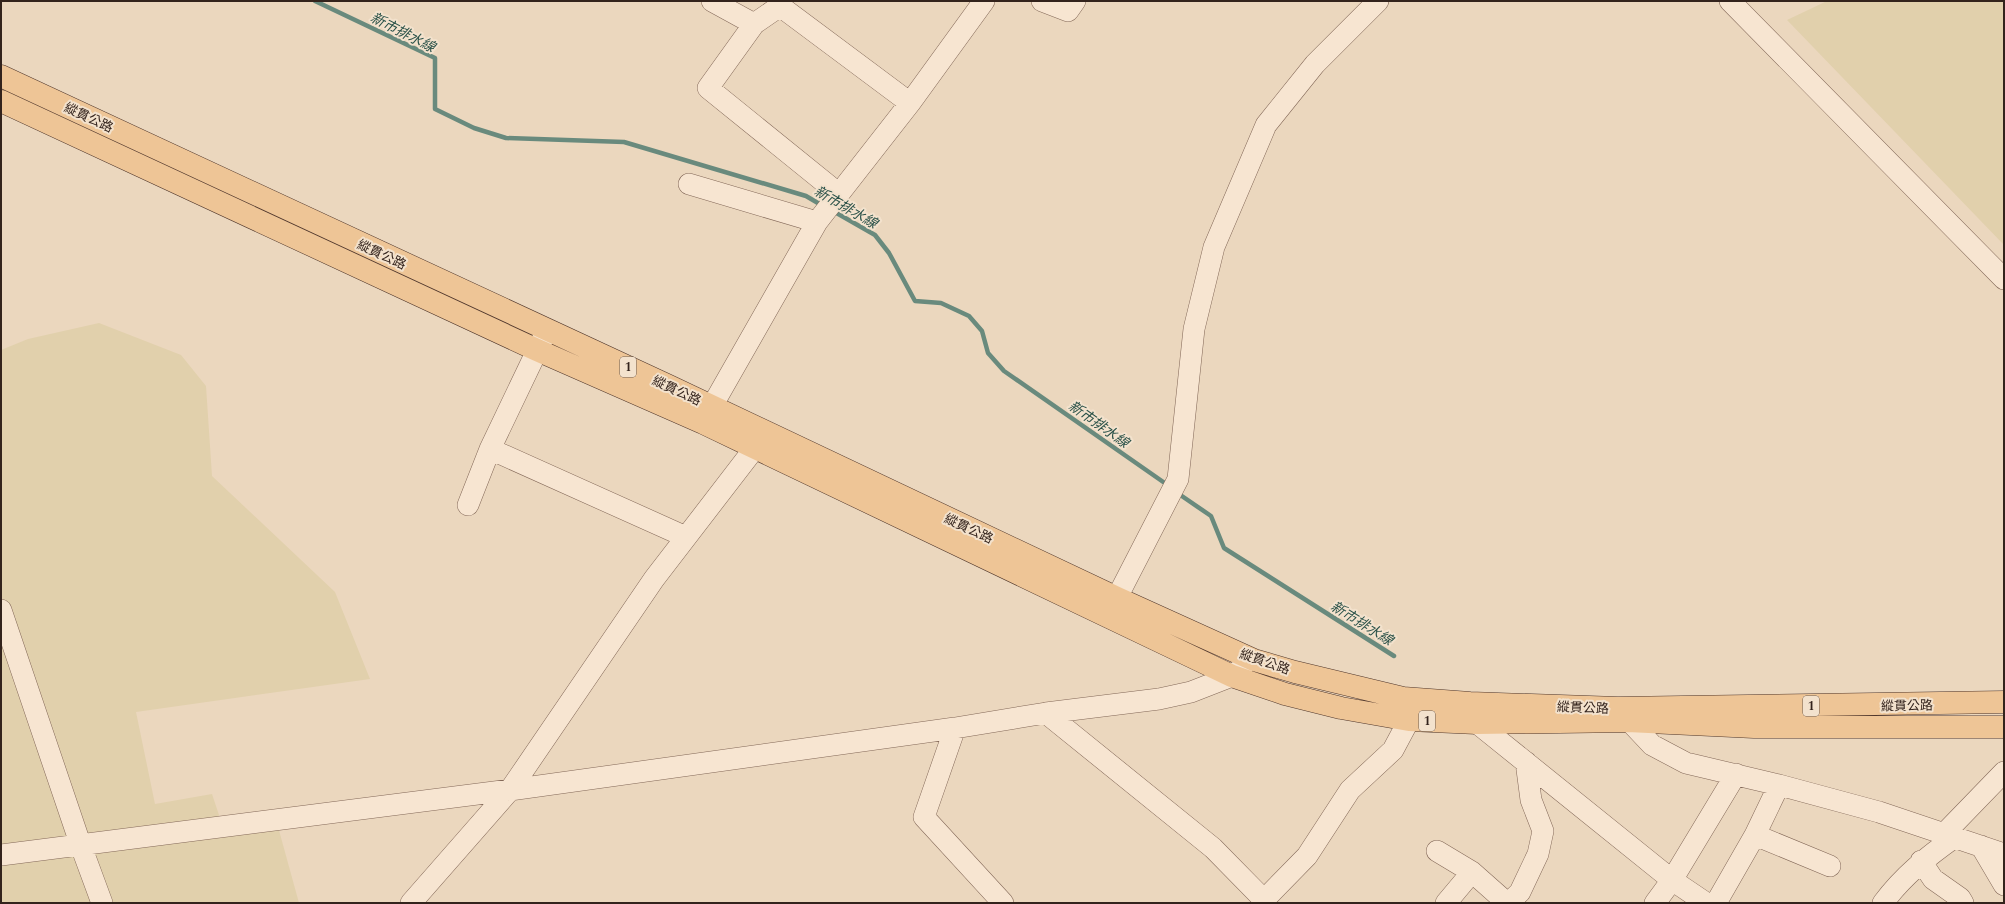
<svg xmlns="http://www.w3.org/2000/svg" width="2005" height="904" font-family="Spectral,'Noto Sans TC',serif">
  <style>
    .farmland { fill: #e1d0ac }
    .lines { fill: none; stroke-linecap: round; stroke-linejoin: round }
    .stream { stroke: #698a7d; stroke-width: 4.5 }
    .minor-casing { stroke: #836858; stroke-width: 22 }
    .major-casing { stroke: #50372c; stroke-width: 23 }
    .minor { stroke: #f7e5d1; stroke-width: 21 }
    .major { stroke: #eec596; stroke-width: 22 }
    .labels { text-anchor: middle; stroke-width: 4; stroke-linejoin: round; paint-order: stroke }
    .shield { fill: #f3e2cd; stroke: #6d5c51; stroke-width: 1 }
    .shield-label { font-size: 12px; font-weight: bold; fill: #33231c }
    .street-label { font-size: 13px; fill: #33231c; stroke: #f3e2cd }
    .water-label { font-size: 14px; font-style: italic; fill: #2b5249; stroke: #f3e2cd }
  </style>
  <rect width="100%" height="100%" fill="#ebd7be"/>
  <path class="farmland" d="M1827,1H2004V245L1787,20Z
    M99,323L181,355L206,386L212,476L335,592L370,679L136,712L155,804L212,794L225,833L277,823L299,903H1V350L28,339Z"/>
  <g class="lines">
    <path class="stream" d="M315,1L435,58V109L474,128L506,138L624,142L806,196L823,206
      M833,211L875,235L889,253L915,301L941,303L969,316L982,331L988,353L1004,371L1169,486
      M1176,492L1211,516L1224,548L1394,656"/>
    <defs>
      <path id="minor" d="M712,1L754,24
        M1042,1L1068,11L1075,1
        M1730,1L2004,279
        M689,184L817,222
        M839,194L708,88L754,24L780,6L910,103
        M703,422L817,222L910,103L984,1
        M490,449L686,537
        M468,505L490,449L545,334
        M1,610L81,846L102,903
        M1109,613L1178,479L1194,329L1214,247L1266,125L1315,64L1378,1
        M1620,711L1652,745L1686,763L1779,785L1879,812L2004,854
        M1046,713L1213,848L1267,903
        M1477,723L1672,880L1706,903
        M955,728L924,817L1003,903
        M1755,835L1830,866
        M1943,835L2004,772
        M1981,846L2004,885
        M1437,851L1472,872L1507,903
        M1,855L510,790L955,728L1046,713L1159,699L1191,692L1232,676L1242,668
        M1921,861L1933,879L1960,898L1963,903
        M1264,900L1307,856L1350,790L1393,750L1409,720
        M411,903L510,790L654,579L754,449
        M1446,903L1472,872
        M1509,903L1520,892L1538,854L1543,831L1531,800L1526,762
        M1655,903L1672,880L1736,774
        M1716,903L1755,835L1779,785
        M1883,903C1903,876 1928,856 1955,837"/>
      <path id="major" d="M1,76L669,386L1117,598L1254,660L1295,672L1403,698L1470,703L1618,708L2004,702
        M1,101L537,350L703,423L1232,676L1285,694L1341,708L1409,720L1477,723L1628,721L1754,727H2004"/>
    </defs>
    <use href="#minor" class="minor-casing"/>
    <use href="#major" class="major-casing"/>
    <use href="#minor" class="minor"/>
    <use href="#major" class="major"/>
  </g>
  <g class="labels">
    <g class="shield">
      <rect x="620" y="357" width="16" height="20" rx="3"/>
      <rect x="1803" y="696" width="16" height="20" rx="3"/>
      <rect x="1419" y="711" width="16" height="20" rx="3"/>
    </g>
    <g class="shield-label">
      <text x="628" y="371">1</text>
      <text x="1811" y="710">1</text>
      <text x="1427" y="725">1</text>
    </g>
    <g class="street-label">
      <text transform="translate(89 117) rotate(25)" y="5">縱貫公路</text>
      <text transform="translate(382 254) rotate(25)" y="5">縱貫公路</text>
      <text transform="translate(677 390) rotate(25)" y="5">縱貫公路</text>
      <text transform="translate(969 528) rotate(25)" y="5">縱貫公路</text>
      <text transform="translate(1265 661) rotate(19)" y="5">縱貫公路</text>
      <text transform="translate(1907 705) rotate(-1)" y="5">縱貫公路</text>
      <text transform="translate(1583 707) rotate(2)" y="5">縱貫公路</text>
    </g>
    <g class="water-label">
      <text transform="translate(403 32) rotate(27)" y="5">新市排水線</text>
      <text transform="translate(846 207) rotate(30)" y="5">新市排水線</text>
      <text transform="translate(1099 424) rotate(35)" y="5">新市排水線</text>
      <text transform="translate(1362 623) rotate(32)" y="5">新市排水線</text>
    </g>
  </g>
  <rect width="2005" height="904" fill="none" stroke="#33231c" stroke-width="4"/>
</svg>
